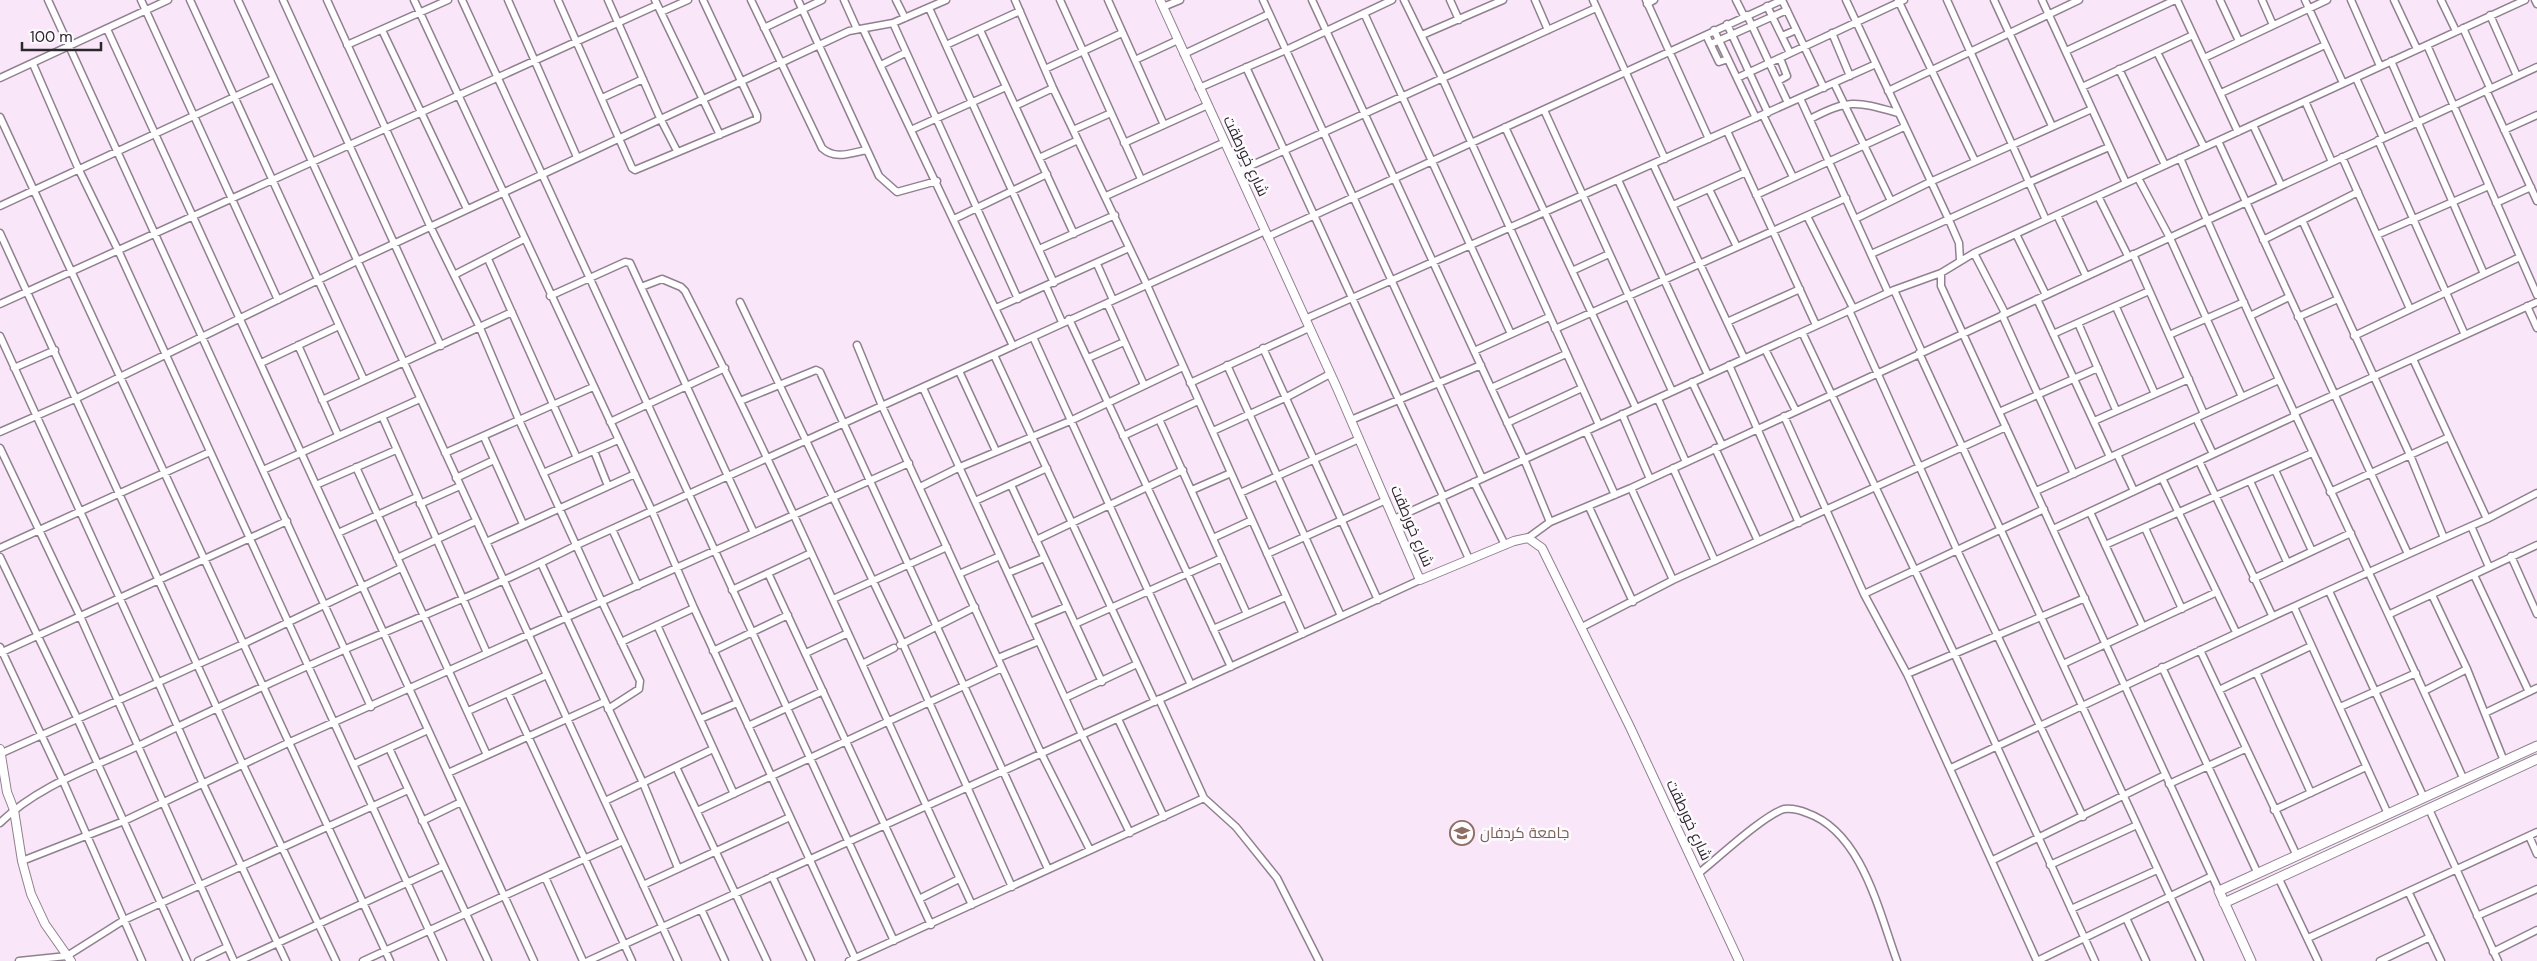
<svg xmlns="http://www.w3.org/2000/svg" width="2537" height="961" font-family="'DM Sans',Cairo,sans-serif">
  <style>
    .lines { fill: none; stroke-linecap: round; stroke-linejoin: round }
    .minor-casing { stroke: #908090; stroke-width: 9 }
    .tertiary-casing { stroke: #908090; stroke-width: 10 }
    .secondary-casing { stroke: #908090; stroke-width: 11 }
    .minor { stroke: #fff; stroke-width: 6 }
    .tertiary { stroke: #fff; stroke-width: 8 }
    .secondary { stroke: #fff; stroke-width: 9 }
    .labels { text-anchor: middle; stroke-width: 5; stroke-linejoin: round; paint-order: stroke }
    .street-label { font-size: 15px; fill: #2c262d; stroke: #fdfafd }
    .education-label { font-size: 15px; fill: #785e54; stroke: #fdfafd; text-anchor: start }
  </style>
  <rect width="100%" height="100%" fill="#f9e7f9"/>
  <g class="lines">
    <defs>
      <path id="minor" d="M48,0L371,707
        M141,0L278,300
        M190,0L364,380
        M238,0L678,961
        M283,0L441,346
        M327,0L430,226L480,328L519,420L602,602L640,681L639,689L608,709
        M414,0L652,511L694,608L855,958
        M462,0L894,941
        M508,0L577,157
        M558,0L632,168L635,170L757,119V115L703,0
        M608,0L660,118L677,151
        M655,0L720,135
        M751,0L822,148C835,160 851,153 866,150
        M798,0L879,176L897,192L937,181
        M844,0L857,29
        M896,0L905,18
        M1015,0L1053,88L1147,285L1303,634
        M1060,0L1141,179
        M1108,0L1164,125
        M1263,0L1482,478
        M1312,0L1524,459L1550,522
        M1404,0L1443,80L1599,425
        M1450,0L1459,20
        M1535,0L1548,30
        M1593,0L1665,159
        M1646,0L1709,139
        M1736,0L1744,16
        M1782,0L1824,88
        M1846,0L1949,220L1959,243L1960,260
        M1898,0L1975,161
        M1947,0L2046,220
        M1994,0L2052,126
        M2042,0L2126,183
        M2177,0L2238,132
        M2220,0L2239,41
        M2262,0L2273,25
        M2305,0L2343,83
        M2351,0L2380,66
        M2394,0L2417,49
        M2441,0L2456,31
        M2535,0L2537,4
        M1647,4L1654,0
        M1767,6L1790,53
        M1163,7L1180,0
        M929,8L1054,283
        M661,12L688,0
        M1364,13L1511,334
        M1747,15L1788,103
        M2490,15L2517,76
        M893,23L1018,299
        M1727,24L1768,113
        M764,28L822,0
        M2463,28L2490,88
        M107,29L534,961
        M863,29L1013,346
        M382,30L467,209
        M980,30L1074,234
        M1714,30L1756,118
        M1832,33L1850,76
        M1422,35L1503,0
        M1706,35L1719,62L1728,59
        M1782,36L1796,30
        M1711,44L1787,10
        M347,45L448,0
        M946,45L1020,11
        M2427,45L2537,295
        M2066,51L2175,0
        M2157,52L2204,147
        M1184,54L1269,14
        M2204,58L2327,0
        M1135,60L1178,40
        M2391,61L2484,274
        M33,64L79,170L118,250L443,961
        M881,65L905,53
        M1246,67L1443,496
        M1045,69L1122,33
        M2119,69L2165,165
        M0,78L168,0
        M1737,78L1904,0
        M2356,78L2383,138
        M1778,81L1787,76L1780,58
        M1834,83L1891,201
        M2082,87L2193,35
        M1199,88L1286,50L1392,0
        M2486,90L2537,201
        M1888,91L2079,0
        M2221,93L2325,45
        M602,98L643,79
        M1800,98L1888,292
        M2305,101L2332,162
        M1015,106L1053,88
        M1544,110L1672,391
        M1763,115L1793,177
        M0,117L390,961
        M1810,119C1849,99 1855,101 1898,113
        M2253,125L2281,185
        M1505,127L1636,408
        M913,129L1006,87
        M1073,130L1111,113
        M2504,130L2537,115
        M1727,131L1816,325
        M2378,140L2465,335
        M2218,141L2408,554
        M1124,143L1208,105
        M2342,157L2410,309
        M1039,158L1078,140
        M2180,158C2270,368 2371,572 2464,780
        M1653,164L1744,358
        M1239,171L1596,8
        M2138,178L2170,238L2242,397
        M1618,180L1708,375
        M1709,189L1737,247
        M1756,195L1904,127
        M1106,196L1225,142
        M2098,196L2128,256
        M2496,203L2531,187
        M1673,205L1746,172
        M0,206L273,79
        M2057,215L2086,276
        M1807,216L1853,308
        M954,219L1047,174
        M1855,219L1930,182L2092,109
        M2302,220L2410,455L2444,538
        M0,233L243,765L336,961
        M2016,234L2046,295
        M2377,235L2489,186
        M1267,237L1782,0
        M2263,240L2358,192
        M1039,249L1115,215
        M1974,253L2005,313
        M1871,254C1951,219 2029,181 2109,147
        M2133,254L2204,414
        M488,259L577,458
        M1097,264L1113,300
        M1574,270L1609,254
        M1941,273V286L2219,891
        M454,275L524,239
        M1046,286L1062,322
        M641,287L662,279L681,287L685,291C788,492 877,701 972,905
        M1894,290L1922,352
        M550,296L625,262L630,263L754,533
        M2037,299L2110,457
        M740,302L903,644L1012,887
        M1107,303L1144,385
        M0,304L657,5
        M2527,306L2537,328
        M2116,307L2155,394
        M996,308L1129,248
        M1849,310L1957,550L2083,817
        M2002,315L2074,474
        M2250,316L2289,297
        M2298,317L2338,299
        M1069,319L1231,667
        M1305,319L1876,64
        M1727,322L1800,289
        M2078,323L2116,410
        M1555,329L1846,198
        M1802,332L1955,655L2095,961
        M2053,334L2149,291
        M2169,335L2244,302
        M0,336L158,682L203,784L286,961
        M2354,336L2520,257
        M1033,337L1191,685
        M298,345L338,435
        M857,345L882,406L1041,753L1090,850
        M1263,348L1378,600
        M1765,349L1796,411
        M1474,351L1549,317
        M1919,353L2200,961
        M994,355L1155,702
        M1088,358L1124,342
        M2413,359L2487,519
        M261,363L339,326
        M1227,365L1341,616
        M1729,365L1799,523
        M14,368L55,350
        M959,371L996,451
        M1692,382L1722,445
        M1190,383L1309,328
        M923,388L1082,735L1130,833
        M1491,388L1566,354
        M1658,399L1686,462
        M322,400L512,312
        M740,401L816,370L820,372L1048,869
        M1999,412L2098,368
        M2294,413L2537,302
        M1622,414L1650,479
        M382,416L487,653
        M1784,416L1864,594L1907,674L2037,961
        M2196,418L2213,454
        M1159,419L1247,614
        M1351,420L1481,365
        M2094,421L2189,379
        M610,422L725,368
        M1507,423L1582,388
        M1213,431L1287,397L1330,374
        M1586,431L1615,495
        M0,432L77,398L357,261L849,31L893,23L946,0
        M1123,436L1198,401
        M484,437L523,524
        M0,448L80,616L234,961
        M1715,448L1758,541
        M594,451L608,486
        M445,453L593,387
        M2117,454L2134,491
        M2199,461L2272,615
        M356,467L487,755
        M1673,468L1715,561
        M263,470L420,399
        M2275,470L2312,551
        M543,473L618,440
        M456,478L494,460
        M2162,478L2236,632
        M2250,481L2287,562
        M1474,482L1505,545
        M316,485L396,450
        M1011,485L1102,682
        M920,487L960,467L1070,421L1183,367
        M1631,488L1673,580
        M1192,490L1231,473
        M2036,491L2279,380
        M2330,492L2449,437
        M1240,493L1359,439
        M1441,497L1469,559
        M975,501L1047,468
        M420,504L460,486
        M1589,507L1633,602
        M2090,512L2143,627
        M1394,519L1894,290L1941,273L1974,253L2525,0
        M2471,526L2489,567
        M2145,528L2182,609
        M612,529L638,586
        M2053,529L2295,416
        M338,533L417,497
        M1213,538L1252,520
        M1528,538L1550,522L1631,488L2537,67
        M1036,540L1183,470
        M486,542L635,474
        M2105,545L2312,453
        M0,548L210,452
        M1267,554L1386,500
        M2511,556L2537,614
        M0,557L77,718L187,961
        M397,558L476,521
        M541,563L643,783L678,868
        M768,573L931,925
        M1008,573L1044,558
        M959,574L1000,556
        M2474,575L2529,692
        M2253,579L2351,533
        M732,590L811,553
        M2329,591L2424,798
        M1864,594L2044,509
        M2432,595L2467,669L2504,761
        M833,599L947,547
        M2294,607L2388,814
        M2390,614L2537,545
        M1030,622L1066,607
        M1075,624L1222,558
        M657,625L734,794
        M1582,627L1673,580L2006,427
        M1213,629L1286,597
        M621,642L694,608
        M900,645L975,607
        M0,647L63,781L142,961
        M2200,650L2297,856
        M713,651L788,615
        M0,653L287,521
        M806,653L848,633
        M998,658L1039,641
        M862,664L894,648
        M2063,664L2217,592
        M2162,667L2258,874
        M2256,672L2311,793
        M1907,674L2085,598
        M2219,690L2311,646
        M2424,691L2467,669
        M508,693L632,961
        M1065,698L1137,664
        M1159,699L1204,798L1236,827L1277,878L1319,961
        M2340,707L2416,673
        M468,711L547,675
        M2485,713L2537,688
        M700,719L737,703
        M1118,719L1164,817
        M748,726L823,691
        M389,748L488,961
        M2,753L243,644L401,568
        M354,764L428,730
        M676,767L767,961
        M1951,768C2129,684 2306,599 2487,519L2537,493
        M448,773L604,702
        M2169,784L2245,749
        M605,801L713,749
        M2429,809L2498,961
        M2274,810L2366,767
        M697,811L1002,668
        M422,821L461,802
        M0,823C37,786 92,768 138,746C208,712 278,679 348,648C425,615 502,583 577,545L1265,231
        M2529,836L2537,854
        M1993,860L2165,775
        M22,861L124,821L290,742L909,463
        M2050,865L2137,825
        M1699,873C1718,858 1764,815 1784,809C1792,808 1800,810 1807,813C1862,832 1879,912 1897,961
        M772,876L811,961
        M545,877L583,961
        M2279,879L2318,961
        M643,885L790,817
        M2409,893L2441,961
        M919,899L959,879
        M701,909L725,961
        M2071,909L2157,870
        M2477,916L2537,889
        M2126,918L2146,961
        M2308,938L2537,832
        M2493,952L2537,930
        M19,961L67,956L124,920L408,790
        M198,961L227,947
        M239,961L443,866
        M363,961L623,841
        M588,961L1420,580
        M849,961L1204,798
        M2037,961L2212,876
        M2380,961L2430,937"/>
      <path id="tertiary" d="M1160,0L1337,388L1420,580L1514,541L1528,538L1542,548L1630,727L1739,961
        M0,749L7,792L14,810L22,861L31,894L45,924L71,961"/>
      <path id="secondary" d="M2224,903L2537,759
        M2251,961L2219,891L2537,746"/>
    </defs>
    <use href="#minor" class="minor-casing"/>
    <use href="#tertiary" class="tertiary-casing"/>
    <use href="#secondary" class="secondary-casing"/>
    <use href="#minor" class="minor"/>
    <use href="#tertiary" class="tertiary"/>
    <use href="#secondary" class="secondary"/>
  </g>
  <defs>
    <symbol id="university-ring" viewBox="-11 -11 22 22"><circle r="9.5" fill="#fdfafd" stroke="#8d6e63" stroke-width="1.5"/><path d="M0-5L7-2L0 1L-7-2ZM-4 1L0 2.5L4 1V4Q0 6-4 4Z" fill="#8d6e63"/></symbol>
  </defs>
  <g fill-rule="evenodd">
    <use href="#university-ring" x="1448" y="819" width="28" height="28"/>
  </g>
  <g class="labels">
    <g class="street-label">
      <text transform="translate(1246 156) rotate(65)" y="5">شارع خورطقت</text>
      <text transform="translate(1412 526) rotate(67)" y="5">شارع خورطقت</text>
      <text transform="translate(1689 820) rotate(65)" y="5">شارع خورطقت</text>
    </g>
    <g class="education-label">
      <text x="1480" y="838">جامعة كردفان</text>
    </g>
  </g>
  <path d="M22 42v8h79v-8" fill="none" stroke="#2c262d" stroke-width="2.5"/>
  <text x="30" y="42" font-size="15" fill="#2c262d" stroke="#fdfafd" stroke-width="4" paint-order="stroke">100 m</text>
</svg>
